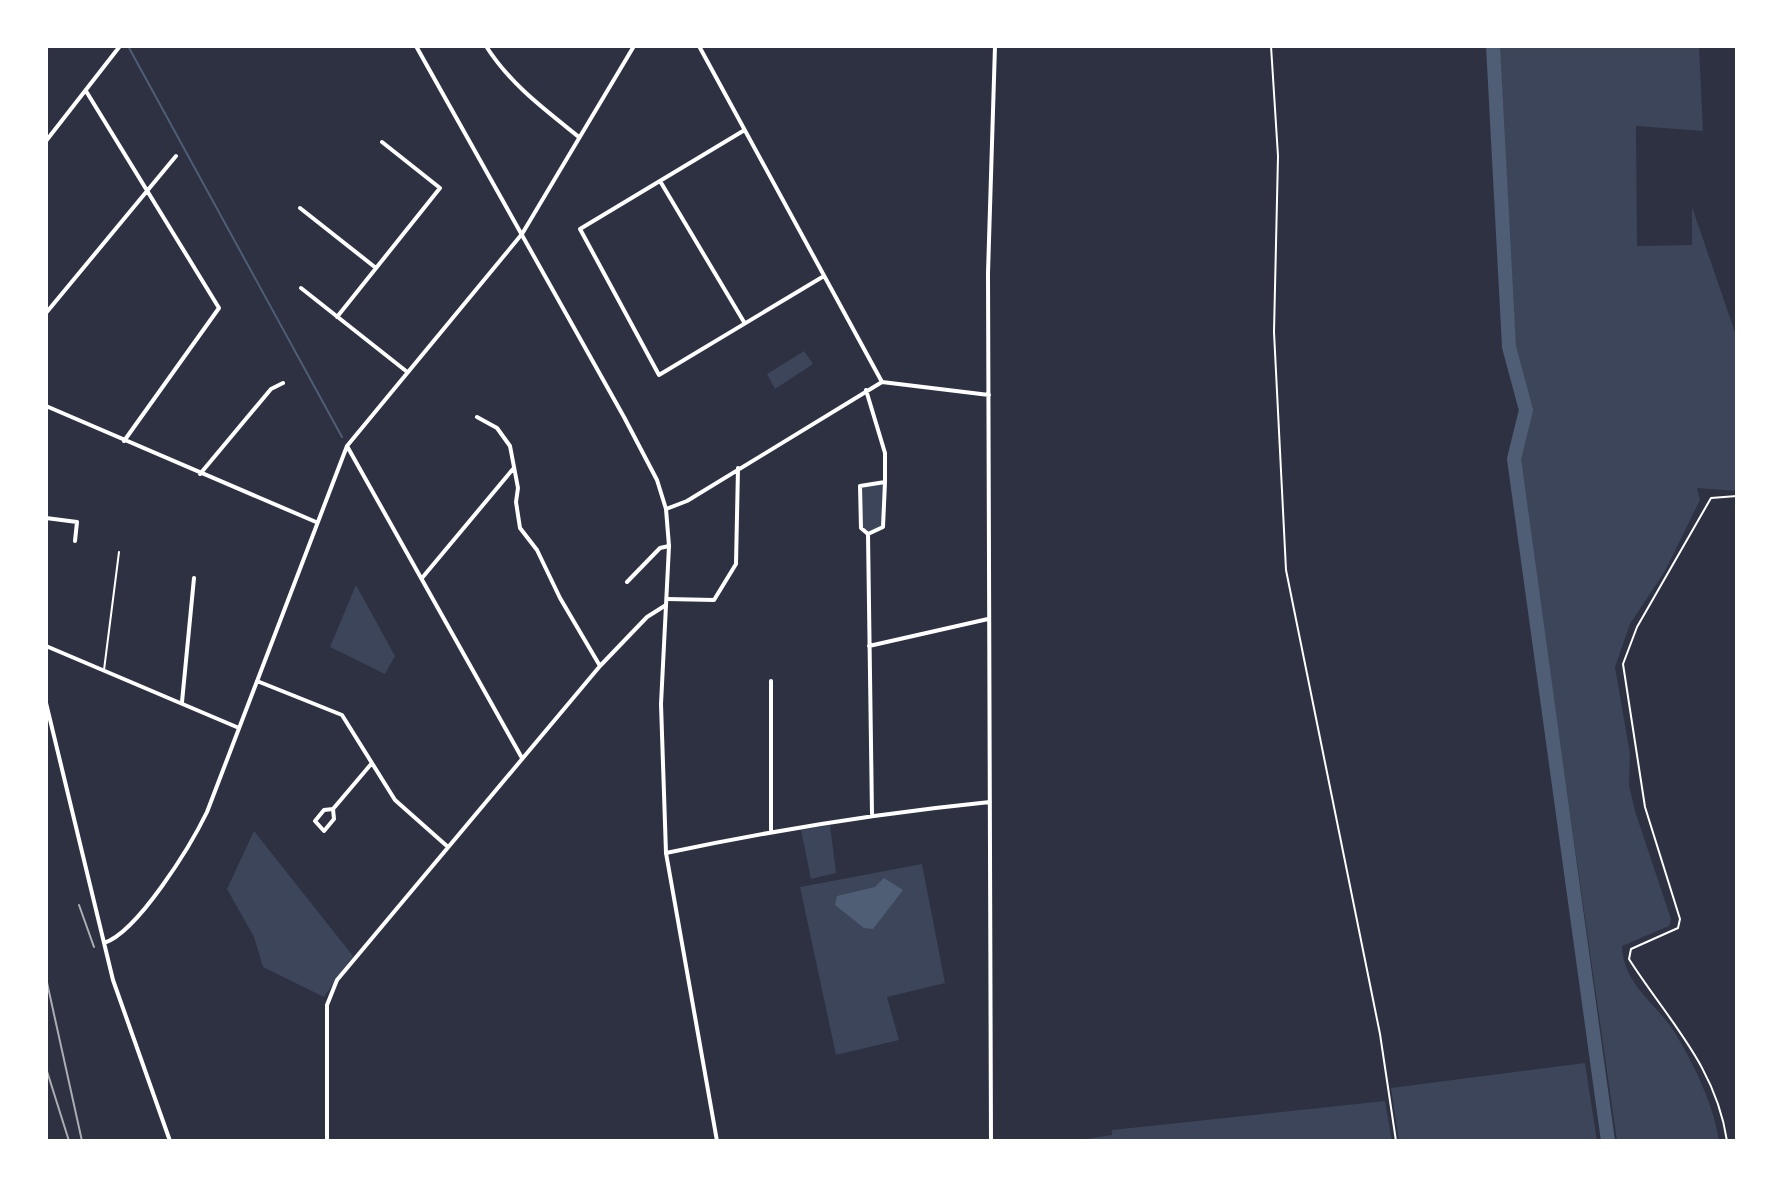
<svg xmlns="http://www.w3.org/2000/svg" width="1783" height="1187" font-family="'IBM Plex Sans',sans-serif">
  <style>
    .green { fill: #3c4559 }
    .water { fill: #4f5d75 }
    .lines { fill: none; stroke-linecap: round; stroke-linejoin: round }
    .stream { stroke: #4f5d75; stroke-width: 2 }
    .river { stroke: #4f5d75; stroke-width: 14 }
    .path { stroke: #fff; stroke-width: 2 }
    .service { stroke: #fff; stroke-width: 2 }
    .minor { stroke: #fff; stroke-width: 4 }
    .tertiary { stroke: #fff; stroke-width: 4 }
    .rail { stroke: #abadb3; stroke-width: 2 }
  </style>
  <rect width="100%" height="100%" fill="#2d3142"/>
  <path class="green" d="M1497,46H1699L1703,131L1636,126L1637,246L1692,245V207L1737,338V491L1697,488L1700,500L1665,571L1630,624L1615,667L1630,754L1629,785L1635,811L1671,919L1669,926L1622,946C1623,984 1656,1003 1675,1033C1694,1064 1714,1106 1719,1141H1617L1519,458L1531,412L1514,346Z
    M804,351L813,364L775,389L767,374Z
    M883,484L882,526L868,533L863,528L861,488Z
    M356,585L395,656L385,674L330,647Z
    M830,825L836,873L811,879L801,830Z
    M254,831L353,956L324,997L263,967L254,937L227,889Z
    M922,864L945,983L887,997L899,1040L836,1055L800,887Z
    M1585,1063L1597,1141H1399L1391,1088Z
    M1385,1101L1392,1141H1072L1112,1135V1130Z"/>
  <path class="water" d="M884,878L903,890L873,929L864,928L835,905L837,896L875,887Z"/>
  <g class="lines">
    <path class="stream" d="M128,46L342,437"/>
    <path class="river" d="M1493,46L1509,347L1526,410L1514,459L1608,1141"/>
    <path class="path" d="M1271,46L1278,156L1274,332L1286,570L1380,1034L1396,1141
      M1727,1141C1716,1066 1667,1019 1629,959L1631,949L1678,928L1680,919L1645,807L1623,664L1637,627L1711,498L1737,496"/>
    <path class="service" d="M104,670L119,552"/>
    <path class="minor" d="M486,46C510,84 544,109 579,137
      M699,46L882,382
      M86,91L219,308L124,441
      M743,131L580,229L659,375L824,276
      M46,141L120,46
      M660,181L744,322
      M300,208L376,268
      M301,288L406,371
      M46,313L176,156
      M337,317L440,188L382,142
      M866,390L885,453V482
      M46,406L316,522
      M477,417L497,428L510,446L518,488L516,502L520,528L537,550L560,598L600,666
      M347,446L522,758
      M200,474L271,389L283,383
      M666,509L687,501L882,382L989,395
      M46,518L77,522L75,541
      M868,534L883,527L885,482L860,486L861,528L868,534L872,814
      M422,578L513,469
      M627,582L660,548L669,546
      M667,599L714,600L736,564L738,468
      M46,646L239,728
      M869,646L988,619
      M257,681L342,715L395,800L448,847
      M182,702L194,578
      M46,703L113,980L170,1141
      M333,809L324,810L315,821L324,831L334,819L333,809L372,763
      M771,830V681
      M666,853C774,830 880,813 990,802
      M104,943C138,932 191,845 207,812L347,446L522,234L634,46
      M327,1141V1005L337,980L600,666L647,617L666,605
      M991,1141L988,273L995,46"/>
    <path class="tertiary" d="M416,46L624,417L657,480L666,509L669,546L661,704L666,853L717,1141"/>
    <path class="rail" d="M79,905L94,947
      M46,978L82,1141
      M46,1068L69,1141"/>
  </g>
  <rect width="1783" height="1187" fill="none" stroke="#ffffff" stroke-width="96"/>
</svg>
